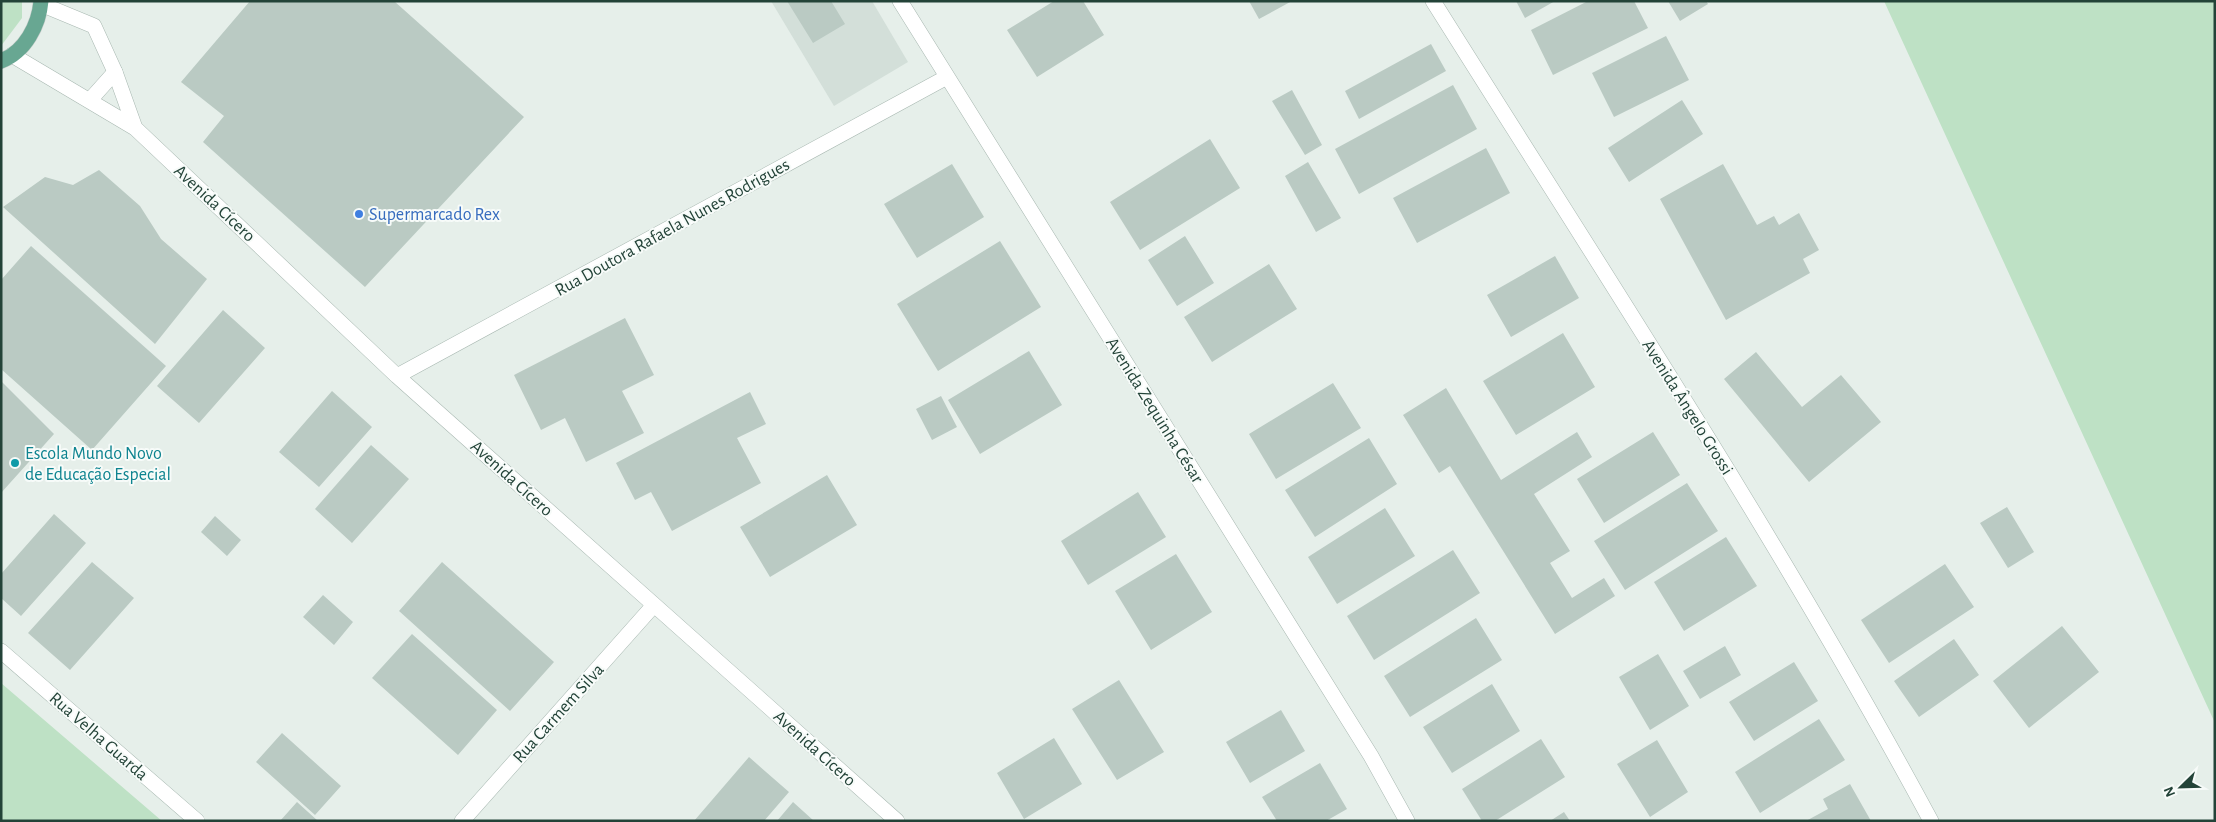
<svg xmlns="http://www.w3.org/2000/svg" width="2216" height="822" font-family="'Alegreya Sans',sans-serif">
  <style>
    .built { fill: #d3dfd9 }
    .green { fill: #bee1c5 }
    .building { fill: #bacac3 }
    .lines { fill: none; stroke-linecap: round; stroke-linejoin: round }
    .service-casing { stroke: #a8b8b1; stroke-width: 16 }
    .minor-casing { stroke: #a8b8b1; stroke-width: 16 }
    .primary-casing { stroke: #c1cac7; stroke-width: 16 }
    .service { stroke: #fff; stroke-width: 15 }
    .minor { stroke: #fff; stroke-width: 15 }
    .primary { stroke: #68a792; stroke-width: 15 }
    .shop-dot { fill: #3f7fe0; stroke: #f7fbf9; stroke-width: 2 }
    .culture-dot { fill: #0f9aa8; stroke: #f7fbf9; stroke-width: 2 }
    .labels { text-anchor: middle; stroke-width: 4; stroke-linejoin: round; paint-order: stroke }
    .street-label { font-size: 18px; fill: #234338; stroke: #f7fbf9 }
    .shop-label { font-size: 18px; fill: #366cbe; stroke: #f7fbf9; text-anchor: start }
    .culture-label { font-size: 18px; fill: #0d838f; stroke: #f7fbf9; text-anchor: start }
  </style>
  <rect width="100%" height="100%" fill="#e6efea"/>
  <path class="built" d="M771,1H872L908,62L834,106Z"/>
  <path class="green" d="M1,1H22V18L1,46Z
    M1884,1H2215V723Z
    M1,683L162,821H1Z"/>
  <path class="building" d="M250,1H394L524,117L365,287L203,142L224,116L181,82Z
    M787,1H831L845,24L813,43Z
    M1054,1H1083L1104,35L1037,77L1007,30Z
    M1249,1H1292L1259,19Z
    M1516,1H1555L1525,18Z
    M1588,1H1634L1648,28L1553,75L1531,30Z
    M1668,1H1706L1708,4L1680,21Z
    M1666,36L1689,80L1614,117L1592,73Z
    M1431,44L1446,71L1359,119L1345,91Z
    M1453,85L1477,129L1359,194L1335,149Z
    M1292,90L1322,145L1305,155L1272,101Z
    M1682,100L1703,134L1629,182L1608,148Z
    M1210,139L1240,188L1140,250L1110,202Z
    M1486,148L1510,193L1417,243L1393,198Z
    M1308,162L1341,218L1316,232L1285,176Z
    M952,164L984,217L917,258L884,204Z
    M1723,164L1757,225L1774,216L1779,225L1799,213L1819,250L1803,259L1810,273L1726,320L1660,199Z
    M99,170L140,206L161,239L207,279L155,344L3,207L45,177L73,185Z
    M1185,236L1214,283L1177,306L1148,260Z
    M1000,241L1041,307L938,371L897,304Z
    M31,246L166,366L92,450L1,369V280Z
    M1555,256L1579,298L1511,337L1487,295Z
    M1269,264L1297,309L1212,362L1184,317Z
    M223,310L265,348L199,423L157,386Z
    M625,318L654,375L622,391L644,433L586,462L565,418L541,430L514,375Z
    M1563,333L1595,387L1516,435L1483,381Z
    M1029,351L1062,405L980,454L948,400Z
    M1756,352L1802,407L1841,375L1881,422L1809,482L1724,379Z
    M1,381L54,434L1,493Z
    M1333,383L1361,428L1276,479L1249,434Z
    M1446,388L1501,480L1577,432L1592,457L1534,494L1570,551L1550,563L1572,598L1604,578L1615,596L1555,634L1450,466L1439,473L1403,415Z
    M332,391L372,427L319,487L279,452Z
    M750,392L766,424L737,438L761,483L672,531L651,492L635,500L616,463Z
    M941,396L957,427L932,440L916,409Z
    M1653,432L1680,475L1604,523L1577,479Z
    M1369,438L1397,484L1315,537L1285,490Z
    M371,445L409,479L352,543L315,509Z
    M827,475L857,525L770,577L740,527Z
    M1687,483L1718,531L1625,590L1594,541Z
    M1138,492L1166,537L1088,585L1061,541Z
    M2007,507L2034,552L2008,568L1980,523Z
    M1385,508L1415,556L1337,604L1308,557Z
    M54,514L86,543L21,616L1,598V574Z
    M215,516L241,540L227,556L201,532Z
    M1726,537L1757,586L1684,631L1654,582Z
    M1453,550L1480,593L1374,660L1347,616Z
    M1176,554L1212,612L1151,650L1115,591Z
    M92,562L134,598L70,670L28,633Z
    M442,562L554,662L510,711L399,611Z
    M1945,564L1974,607L1889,663L1861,620Z
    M323,595L353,622L334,645L303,617Z
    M1476,618L1502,660L1410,717L1384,676Z
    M2062,626L2099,672L2029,728L1993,681Z
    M412,634L497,710L458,755L372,678Z
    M1954,639L1979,675L1919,717L1894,681Z
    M1725,646L1741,675L1700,699L1683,671Z
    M1658,654L1689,706L1650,730L1619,677Z
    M1794,662L1818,701L1754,741L1729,702Z
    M1119,680L1164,752L1117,780L1072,709Z
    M1492,684L1520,731L1452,773L1423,727Z
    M1281,710L1305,751L1250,783L1226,742Z
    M1819,719L1845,760L1760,813L1735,772Z
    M282,733L341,786L315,815L256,762Z
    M1054,738L1082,784L1024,819L997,773Z
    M1541,739L1565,777L1495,821H1482L1462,789Z
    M1657,740L1688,792L1650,817L1617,764Z
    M749,757L789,792L764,821H694Z
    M1320,763L1347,809L1326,821H1277L1262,797Z
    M1850,784L1871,821H1806L1828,809L1823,799Z
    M297,802L318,821H280Z
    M793,802L814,821H777Z
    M1564,812L1570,821H1550Z"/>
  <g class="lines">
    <defs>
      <path id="service" d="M90,100L115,72"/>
      <path id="minor" d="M900,1L1371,756L1407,821
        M1433,1C1603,272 1779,539 1931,821
        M41,4L94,26L115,72L135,128
        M12,55L135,128L397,376L897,821
        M397,376L947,77
        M1,651L197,821
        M462,821L654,605"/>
      <path id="primary" d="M1,61C25,52 39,25 41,1"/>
    </defs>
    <use href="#service" class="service-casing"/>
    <use href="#minor" class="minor-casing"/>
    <use href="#primary" class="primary-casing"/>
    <use href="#service" class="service"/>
    <use href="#minor" class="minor"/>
    <use href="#primary" class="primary"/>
  </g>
  <circle class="shop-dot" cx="359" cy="214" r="5"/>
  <circle class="culture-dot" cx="15" cy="463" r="5"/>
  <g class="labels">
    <g class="street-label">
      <text transform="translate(215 203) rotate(43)" y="6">Avenida Cícero</text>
      <text transform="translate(672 227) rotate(-29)" y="6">Rua Doutora Rafaela Nunes Rodrigues</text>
      <text transform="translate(1688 407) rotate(58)" y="6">Avenida Ângelo Grossi</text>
      <text transform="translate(1155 410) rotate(58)" y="6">Avenida Zequinha César</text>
      <text transform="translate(512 478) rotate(42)" y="6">Avenida Cícero</text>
      <text transform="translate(558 713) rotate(-48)" y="6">Rua Carmem Silva</text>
      <text transform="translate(99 736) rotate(41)" y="6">Rua Velha Guarda</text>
      <text transform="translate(815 748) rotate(42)" y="6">Avenida Cícero</text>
    </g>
    <g class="shop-label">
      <text x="369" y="220">Supermarcado Rex</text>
    </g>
    <g class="culture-label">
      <text x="25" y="459">Escola Mundo Novo<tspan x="25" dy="21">de Educação Especial</tspan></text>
    </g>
  </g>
  <rect width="2216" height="822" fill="none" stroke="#234338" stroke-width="5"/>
  <g transform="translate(2181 787) rotate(247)" stroke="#f7fbf9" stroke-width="4" paint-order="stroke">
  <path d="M0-4L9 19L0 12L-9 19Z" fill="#234338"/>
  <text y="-8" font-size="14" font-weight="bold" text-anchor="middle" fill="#234338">N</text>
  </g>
</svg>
